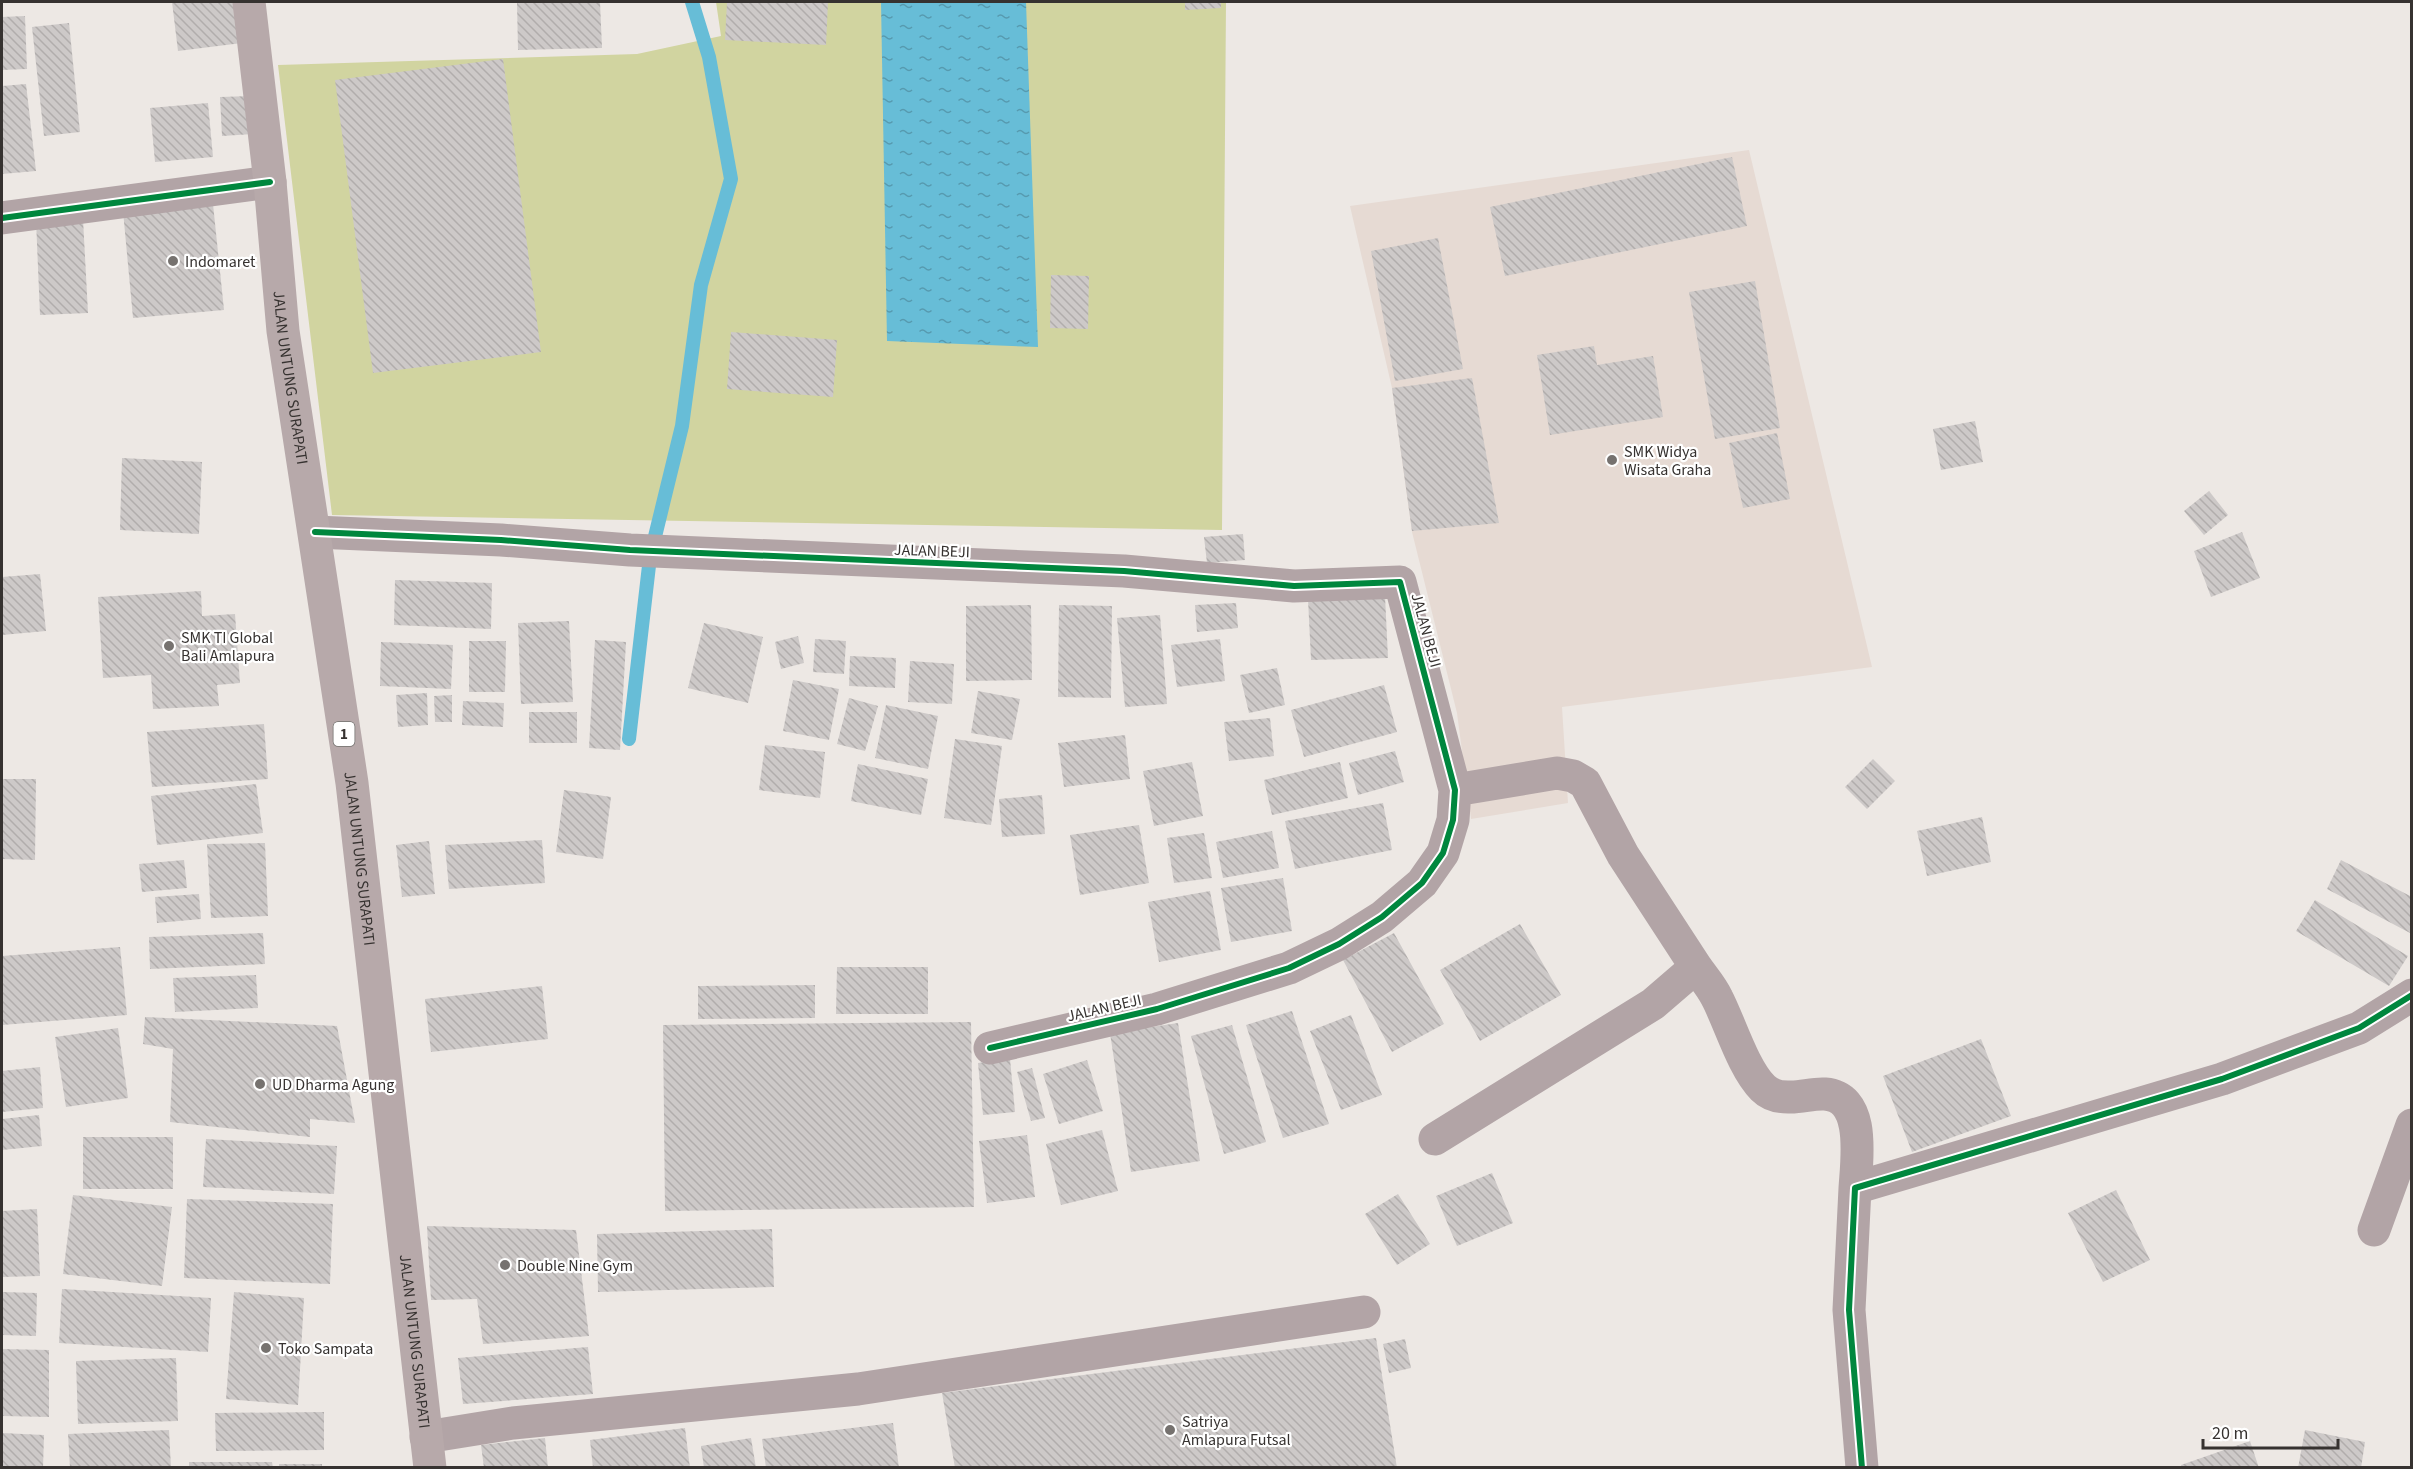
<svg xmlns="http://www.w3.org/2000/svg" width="2413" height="1469" font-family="'Source Sans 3',sans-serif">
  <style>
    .built { fill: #e6dad3 }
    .garden { fill: #d1d4a0 }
    .water { fill: url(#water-ripples) }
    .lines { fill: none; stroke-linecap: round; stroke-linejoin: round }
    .stream { stroke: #67bdd7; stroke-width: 14 }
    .building { fill: url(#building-back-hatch) }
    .minor { stroke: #b2a4a6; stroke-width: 33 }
    .highway { stroke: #b7a9aa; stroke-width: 33 }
    .cycleway-casing { stroke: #fff; stroke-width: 10 }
    .cycleway { stroke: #00873e; stroke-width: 6 }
    .poi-dot { fill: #76726f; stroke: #fff; stroke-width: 2 }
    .labels { text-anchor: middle; stroke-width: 4.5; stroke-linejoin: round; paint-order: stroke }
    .shield { fill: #fff; stroke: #72706e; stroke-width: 1.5 }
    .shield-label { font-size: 15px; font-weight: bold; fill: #363230 }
    .poi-label { font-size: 16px; fill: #363230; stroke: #fff; text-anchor: start }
    .street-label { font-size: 16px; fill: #363230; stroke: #fff }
  </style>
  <defs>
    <pattern id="water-ripples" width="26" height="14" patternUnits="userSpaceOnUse" patternTransform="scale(1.5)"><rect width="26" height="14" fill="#67bdd7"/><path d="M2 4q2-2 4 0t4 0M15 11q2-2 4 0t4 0" fill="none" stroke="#569aaf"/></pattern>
    <pattern id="building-back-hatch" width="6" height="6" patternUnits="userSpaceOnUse" patternTransform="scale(1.5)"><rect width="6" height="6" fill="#cdc9c8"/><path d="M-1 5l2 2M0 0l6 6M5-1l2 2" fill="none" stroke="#b1adac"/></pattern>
  </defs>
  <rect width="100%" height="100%" fill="#ede8e4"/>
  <path class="built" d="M1749,150L1872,667L1562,707L1568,803L1471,819L1457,713L1412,532L1392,388L1350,206Z"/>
  <path class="garden" d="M716,2H1226L1222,530L332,515L278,65L637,54L721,36Z"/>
  <path class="water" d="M881,2H1026L1038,347L887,341Z"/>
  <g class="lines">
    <path class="stream" d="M629,739L650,557L682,426L701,285L731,179L709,57L692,2"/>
  </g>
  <path class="building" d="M172,2H237L242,43L178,51Z
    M517,2H600L602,48L518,50Z
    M727,2H828L826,45L725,40Z
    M1185,2H1221V8L1185,10Z
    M25,16L27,69L2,70V17Z
    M69,23L80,132L44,136L32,27Z
    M503,59L541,352L373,373L335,80Z
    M26,84L36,171L2,174V86Z
    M251,96L253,134L222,136L220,97Z
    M208,103L213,157L155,162L150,108Z
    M1732,157L1747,226L1505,276L1490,207Z
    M213,204L224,310L133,318L123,211Z
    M83,219L88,313L40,315L36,220Z
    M1438,238L1463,369L1395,381L1371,251Z
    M1051,275L1089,276L1088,329L1050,328Z
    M1755,281L1780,428L1715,439L1689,292Z
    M731,332L837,340L833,397L727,389Z
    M1594,346L1597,365L1653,356L1663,417L1550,435L1537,355Z
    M1472,378L1499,523L1412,531L1392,388Z
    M1975,421L1983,462L1941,470L1933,429Z
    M1777,433L1790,499L1743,508L1729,443Z
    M122,458L202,462L199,534L120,530Z
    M2209,491L2228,515L2204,535L2184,511Z
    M2242,532L2260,578L2211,597L2194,551Z
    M1243,534L1245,560L1207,563L1204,537Z
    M40,574L46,631L2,635V577Z
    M395,580L492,583L491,629L394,625Z
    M201,591L202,616L235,614L240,683L217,685L219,706L153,709L151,675L103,678L98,597Z
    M1385,596L1388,658L1311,660L1308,599Z
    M1236,603L1238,628L1197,632L1195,605Z
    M1031,605L1032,680L966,681V606Z
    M1059,605L1112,606L1111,698L1058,697Z
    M1160,615L1167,704L1125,707L1117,618Z
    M569,621L573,702L521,704L518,623Z
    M704,623L763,637L748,703L688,688Z
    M798,636L804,663L781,669L775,642Z
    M815,639L846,641L844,674L813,672Z
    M1220,639L1225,681L1177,687L1171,645Z
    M595,640L626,642L620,750L589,748Z
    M469,641H506L505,692H469Z
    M381,642L453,645L451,689L380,686Z
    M850,656L896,658L895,688L849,686Z
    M910,661L954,664L952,704L908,702Z
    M1277,668L1285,705L1249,713L1240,675Z
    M793,680L839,689L829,740L783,731Z
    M1384,685L1397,732L1304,757L1291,710Z
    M978,691L1020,699L1012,740L971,733Z
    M427,693L428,725L398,727L396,695Z
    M452,695V722H435L434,696Z
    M849,698L878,706L865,751L837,744Z
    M463,701L504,703L503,727L462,725Z
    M886,705L938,716L928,769L875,758Z
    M529,712H577V743H529Z
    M1270,718L1274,756L1229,761L1224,722Z
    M264,724L268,779L152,787L147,732Z
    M1125,735L1130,779L1064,787L1058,743Z
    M955,739L1002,746L991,825L944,818Z
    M765,745L825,752L820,798L759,790Z
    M1395,751L1404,782L1358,795L1349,763Z
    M1873,759L1895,781L1867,809L1845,787Z
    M1192,762L1203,816L1154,826L1143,771Z
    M1340,762L1348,798L1272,815L1264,780Z
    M858,764L928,779L921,815L851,801Z
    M2,779H36L35,860L2,859Z
    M256,784L263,833L157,845L151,796Z
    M564,790L611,797L603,859L556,852Z
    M1042,795L1045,834L1002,837L999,799Z
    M1383,803L1392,850L1295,869L1285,821Z
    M1982,817L1991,862L1927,876L1917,831Z
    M1139,825L1149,883L1080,895L1070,835Z
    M1272,831L1279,868L1223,878L1216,842Z
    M1204,833L1212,878L1174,883L1167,838Z
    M542,840L545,883L449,889L445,845Z
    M429,841L435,894L402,897L396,845Z
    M265,843L268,916L211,918L207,844Z
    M184,860L187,888L142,892L139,864Z
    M2341,860L2412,897L2410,933L2327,889Z
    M1283,878L1292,931L1231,942L1221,888Z
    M1210,891L1221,950L1159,962L1148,902Z
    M199,894L201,919L157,923L155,897Z
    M2315,900L2408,956L2389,986L2296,931Z
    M1520,924L1561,995L1480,1041L1440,970Z
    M263,933L265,964L150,969L149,937Z
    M1394,933L1444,1024L1392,1052L1343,960Z
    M120,947L127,1015L2,1025V956Z
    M837,967H928V1014H836Z
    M256,975L258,1008L175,1012L173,978Z
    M815,985V1018L698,1019V986Z
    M542,986L548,1039L431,1052L425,999Z
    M1292,1011L1329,1124L1283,1138L1246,1025Z
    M1351,1015L1382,1095L1341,1110L1310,1031Z
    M145,1017L337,1026L355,1123L310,1119V1137L170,1122L173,1049L143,1044Z
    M971,1022L974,1207L665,1211L663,1025Z
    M1178,1023L1200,1161L1131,1172L1110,1033Z
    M1232,1025L1266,1142L1224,1154L1191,1036Z
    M118,1028L128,1098L66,1107L55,1037Z
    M1981,1039L2011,1116L1912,1152L1883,1076Z
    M1010,1059L1015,1112L983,1115L978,1063Z
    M1087,1060L1103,1111L1059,1124L1043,1074Z
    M40,1067L43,1108L2,1112V1071Z
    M1032,1068L1045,1118L1031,1121L1017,1072Z
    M39,1115L42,1146L2,1150V1119Z
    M1102,1130L1118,1191L1061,1205L1046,1144Z
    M1027,1135L1035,1197L987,1203L979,1141Z
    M83,1137H173V1189H83Z
    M206,1139L337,1146L334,1194L203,1187Z
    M1492,1173L1513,1223L1457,1246L1436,1196Z
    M2116,1190L2150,1260L2103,1282L2068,1213Z
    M1398,1194L1430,1244L1397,1265L1365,1214Z
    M73,1195L172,1207L162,1286L63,1274Z
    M187,1199L333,1204L330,1284L184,1278Z
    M37,1209L40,1276L2,1277V1211Z
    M427,1226L576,1230L589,1336L483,1344L477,1299L431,1300Z
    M772,1229L774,1287L598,1292L597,1234Z
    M62,1289L211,1298L208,1352L59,1343Z
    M2,1292L37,1293L36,1336L2,1335Z
    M234,1292L304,1298L298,1405L226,1399Z
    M1376,1338L1397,1468H955L942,1393Z
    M1405,1339L1411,1368L1389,1373L1383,1344Z
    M588,1347L593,1394L463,1404L458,1358Z
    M2,1349L49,1350V1417L2,1416Z
    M176,1358L178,1421L78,1424L76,1361Z
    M324,1412V1450L216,1451L215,1413Z
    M893,1423L899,1468H766L762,1439Z
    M685,1428L690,1468H593L590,1440Z
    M169,1430L171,1468H70L68,1434Z
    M2305,1430L2365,1442L2361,1468H2298Z
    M2,1433L44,1435L43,1468H2Z
    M545,1438L548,1468H484L481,1445Z
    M751,1438L756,1468H704L701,1446Z
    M2250,1441L2259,1468H2182L2181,1465Z
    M189,1462H272L273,1468H189Z
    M279,1464H322V1468H279Z"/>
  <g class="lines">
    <path class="minor" d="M2,218L270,182
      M315,532L501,540L630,550L1124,571L1294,586L1400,582L1455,790L1453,820L1443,853L1422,883L1382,917L1339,944L1289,968L1157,1009L990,1048
      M1696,967C1703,977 1712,987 1717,998C1730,1023 1743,1068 1763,1088C1770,1095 1778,1097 1788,1097C1800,1098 1813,1093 1825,1094C1866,1097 1857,1158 1855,1188
      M1435,1139L1653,1004L1696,967L1623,855L1585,783L1573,776L1557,773L1455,790
      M2374,1230L2412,1125
      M426,1437L513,1423L858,1389L1364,1312
      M1862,1468L1849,1310L1855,1188L2222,1079L2359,1028L2412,995"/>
    <path class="highway" id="s1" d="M249,2L270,182L283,331L352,783L430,1468"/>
    <defs>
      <path id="cycleway" d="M2,218L270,182
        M315,532L501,540L630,550L1124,571L1294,586L1400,582L1455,790L1453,820L1443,853L1422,883L1382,917L1339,944L1289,968L1157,1009L990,1048
        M1862,1468L1849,1310L1855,1188L2222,1079L2359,1028L2412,995"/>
    </defs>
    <use href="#cycleway" class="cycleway-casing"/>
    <use href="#cycleway" class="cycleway"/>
  </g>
  <g class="poi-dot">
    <circle cx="173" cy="261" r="6"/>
    <circle cx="1612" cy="460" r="6"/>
    <circle cx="169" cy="646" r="6"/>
    <circle cx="260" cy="1084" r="6"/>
    <circle cx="505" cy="1265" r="6"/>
    <circle cx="266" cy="1348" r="6"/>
    <circle cx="1170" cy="1430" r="6"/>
  </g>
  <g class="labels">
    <rect class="shield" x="333.5" y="722" width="21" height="24" rx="4.5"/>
    <g class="shield-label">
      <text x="344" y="739">1</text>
    </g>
    <g class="poi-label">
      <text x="185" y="267">Indomaret</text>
      <text x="1624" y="457">SMK Widya<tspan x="1624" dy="18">Wisata Graha</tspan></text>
      <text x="181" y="643">SMK TI Global<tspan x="181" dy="18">Bali Amlapura</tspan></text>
      <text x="272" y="1090">UD Dharma Agung</text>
      <text x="517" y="1271">Double Nine Gym</text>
      <text x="278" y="1354">Toko Sampata</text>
      <text x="1182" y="1427">Satriya<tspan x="1182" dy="18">Amlapura Futsal</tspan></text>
    </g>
    <g class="street-label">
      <text dy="6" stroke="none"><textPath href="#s1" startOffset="378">JALAN UNTUNG SURAPATI</textPath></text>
      <text transform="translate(932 550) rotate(2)" y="6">JALAN BEJI</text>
      <text transform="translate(1427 630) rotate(75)" y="6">JALAN BEJI</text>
      <text dy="6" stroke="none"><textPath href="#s1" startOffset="864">JALAN UNTUNG SURAPATI</textPath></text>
      <text transform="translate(1104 1007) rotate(-13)" y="6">JALAN BEJI</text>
      <text dy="6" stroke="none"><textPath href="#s1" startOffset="1350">JALAN UNTUNG SURAPATI</textPath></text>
    </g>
  </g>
  <rect width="2413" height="1469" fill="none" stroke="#363230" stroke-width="6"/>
  <path d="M2203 1439v9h135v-9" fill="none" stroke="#363230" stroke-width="3"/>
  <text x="2212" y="1439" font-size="18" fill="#363230" stroke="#ffffff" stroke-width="4.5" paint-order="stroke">20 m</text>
</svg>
